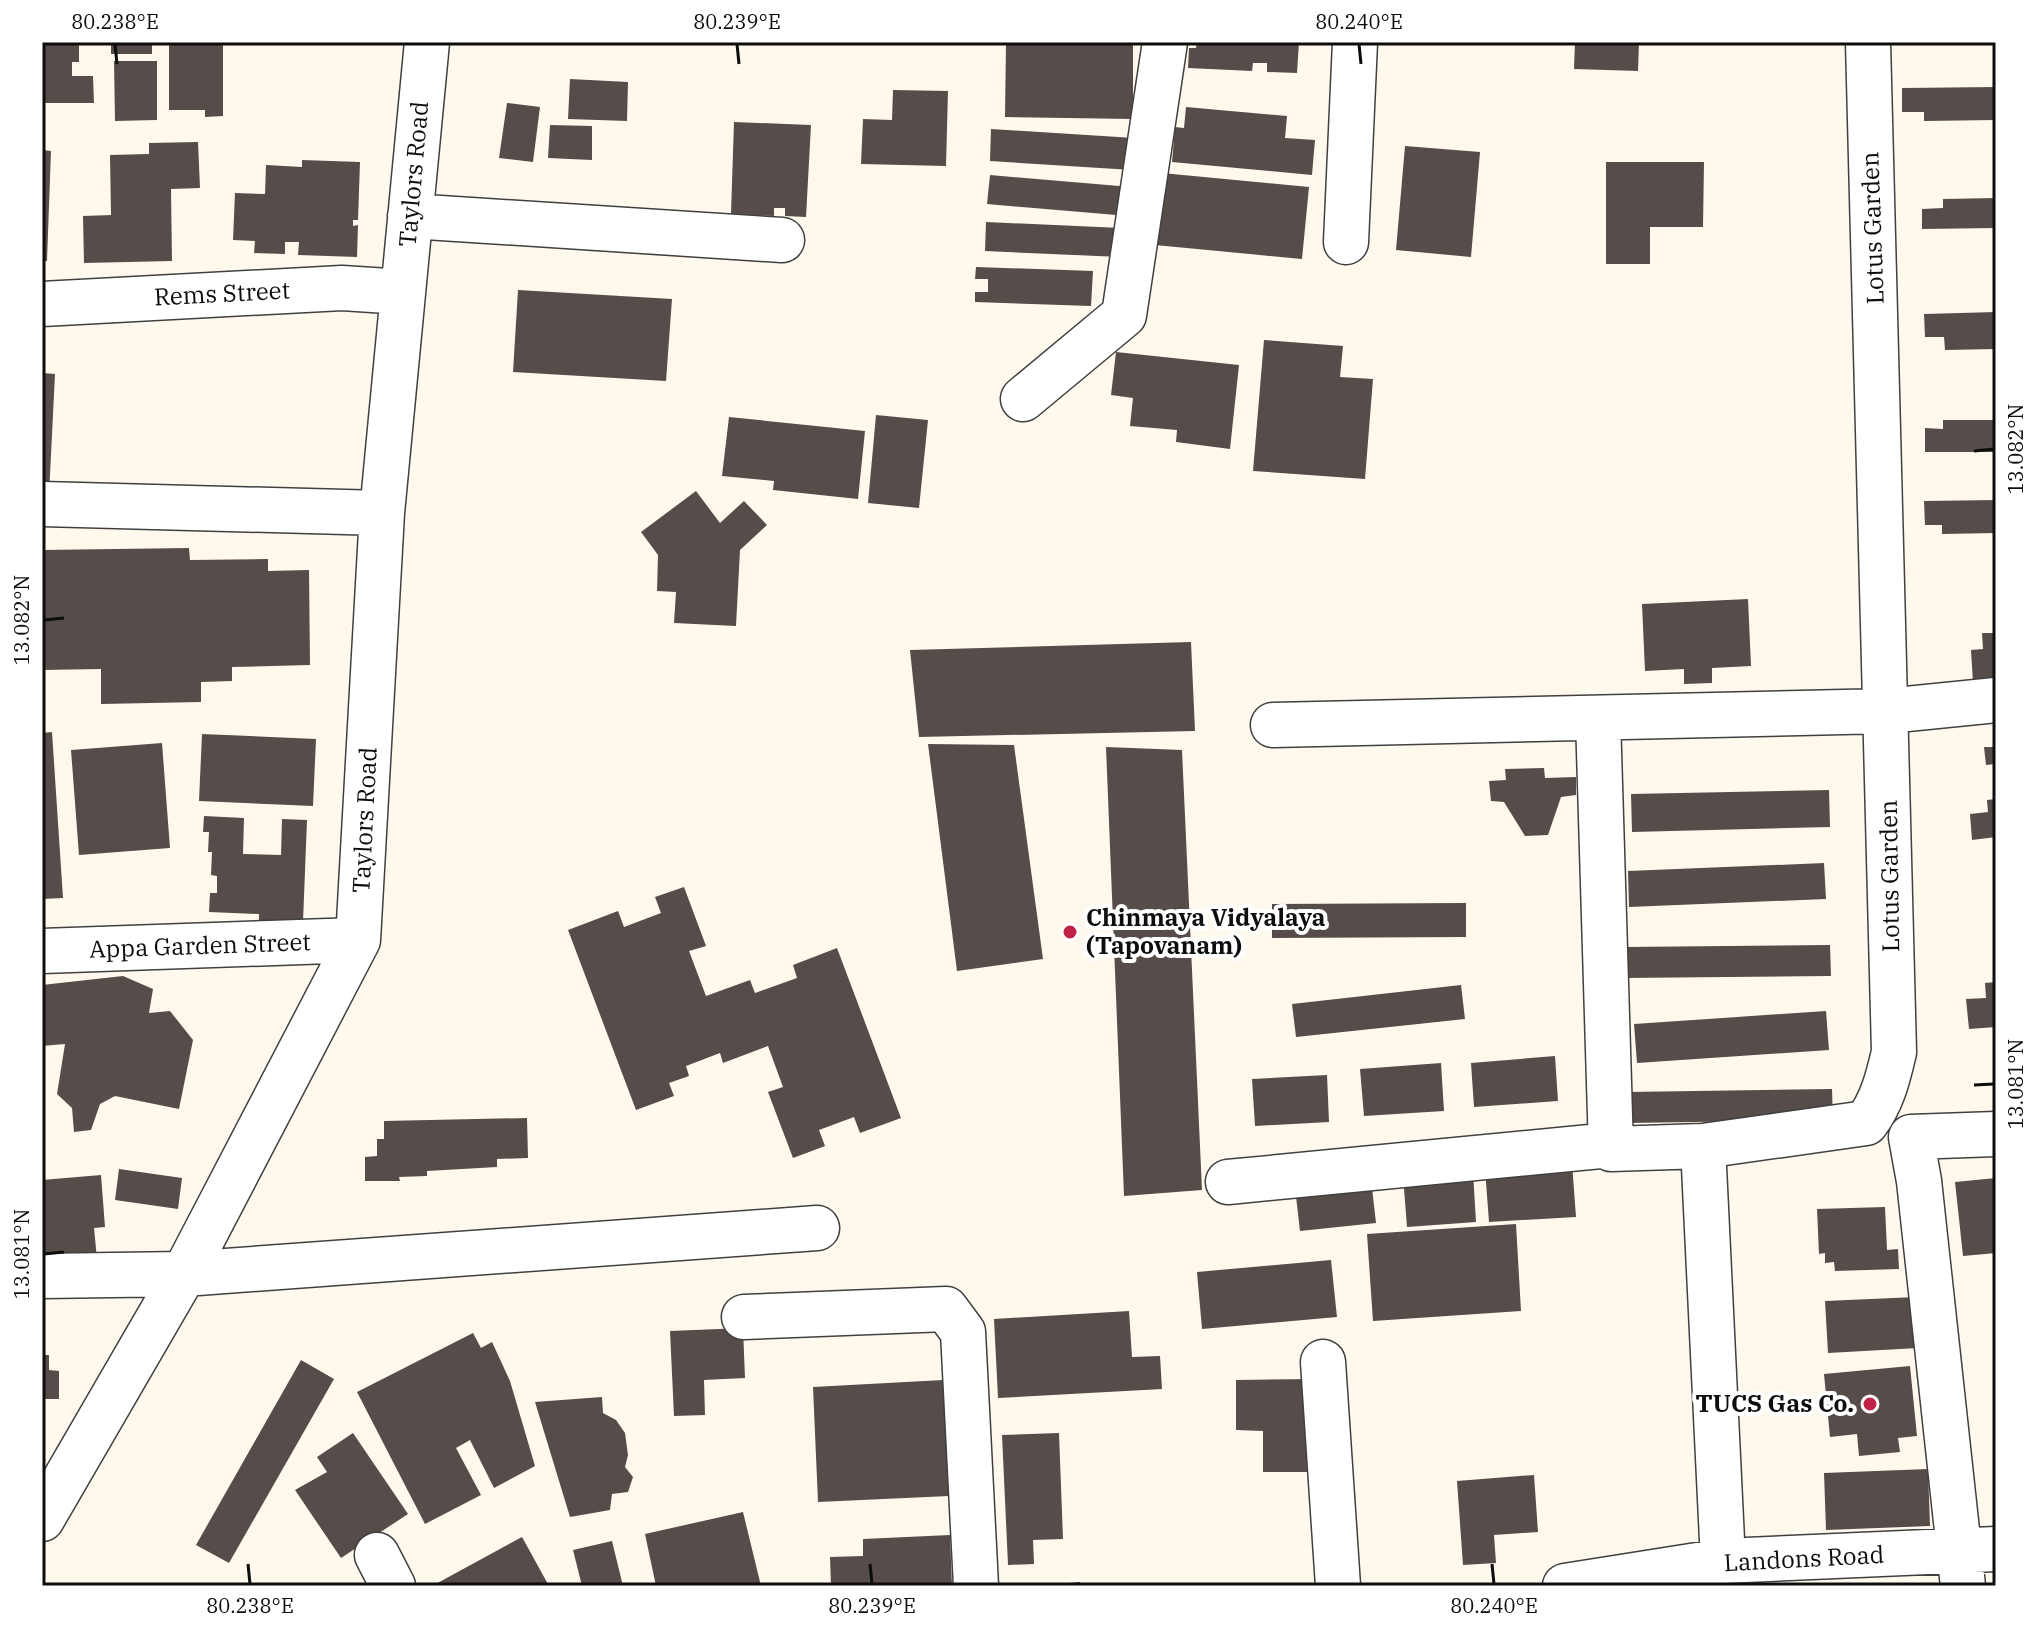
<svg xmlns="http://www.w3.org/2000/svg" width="2038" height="1628" font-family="'IBM Plex Serif',serif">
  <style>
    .building { fill: #564c49 }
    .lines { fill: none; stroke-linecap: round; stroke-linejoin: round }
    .minor-casing { stroke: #404040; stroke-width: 47 }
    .minor { stroke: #fff; stroke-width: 44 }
    .ticks { fill: none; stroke: #0d0d0d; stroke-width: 3 }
    .poi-dot { fill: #c12144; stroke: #fff; stroke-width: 3 }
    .labels { text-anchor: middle; stroke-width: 8; stroke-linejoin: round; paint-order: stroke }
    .street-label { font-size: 24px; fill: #0d0d0d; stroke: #fff }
    .poi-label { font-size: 24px; font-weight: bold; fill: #0d0d0d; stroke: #fff; text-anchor: start }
    .neatline { fill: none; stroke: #0d0d0d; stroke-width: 3 }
    .ticks-label { font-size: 20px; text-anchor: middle; fill: #0d0d0d }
  </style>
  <rect width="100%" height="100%" fill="#fff9ed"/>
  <path class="building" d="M42,42H79V62H72V76H93L94,103H42Z
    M111,42H152V54H111Z
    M169,42H223V116L205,117V110H169Z
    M1006,42L1133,43V119L1005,117Z
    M1197,42H1299L1297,73L1267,72V63H1253L1252,71L1188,68L1189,48H1196Z
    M1575,42H1639L1638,71L1574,69Z
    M114,61H157V120L115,121Z
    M570,79L628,82L627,121L568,119Z
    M1996,87V120L1924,121V112H1902V88Z
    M893,90L948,91L946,166L861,164L863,119L892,120Z
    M507,103L540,107L533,162L499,158Z
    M1186,107L1287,116L1285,138L1315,140L1312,175L1172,162L1175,127L1184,128Z
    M734,122L811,125L806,217L785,216V208H774V216L731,214Z
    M550,125L592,126V160L548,158Z
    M991,129L1134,138L1132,170L990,161Z
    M198,142L200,188L171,189L172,261L84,263L83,216L111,215L110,155L149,154V143Z
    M1405,146L1480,152L1471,257L1396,250Z
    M42,150L51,151L47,261H42Z
    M302,160L360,162L358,220H353V226L358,225L357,257L298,255L299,242H285V254L254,253L255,241L233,240L235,193L265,194L266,165L302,167Z
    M1606,162H1704L1703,227H1650V264H1606Z
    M1162,173L1309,187L1302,259L1155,245Z
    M990,175L1131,187L1128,216L987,204Z
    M1996,198V228L1922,229V209L1943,208V199Z
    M986,222L1121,228L1120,257L985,251Z
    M976,267L1093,271L1091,306L975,302V292H988V279H975Z
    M518,290L672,299L666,381L513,372Z
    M1996,312V349L1945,350L1944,337H1925L1924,314Z
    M1264,340L1343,346L1340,377L1373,379L1365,479L1253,471Z
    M1116,352L1239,365L1230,449L1176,442L1177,430L1130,426L1133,398L1111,395Z
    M42,373L55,374L49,495H42Z
    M876,415L928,420L919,508L868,503Z
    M729,417L865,431L858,499L773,490L774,481L722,476Z
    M1943,420H1996V452H1925V428L1943,429Z
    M696,491L720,523L744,501L767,525L740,550L736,626L674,623L676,592L657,591L658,555L641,532Z
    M1996,500V533L1942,534V525H1925L1924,501Z
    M189,548L190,560L268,559V571L309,570L310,665L232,667V681L201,682V702L101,704V669L42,670V550Z
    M1748,599L1751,666L1712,668V683L1684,684V669L1645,671L1642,604Z
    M1982,633H1996V681L1973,683L1971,650L1983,649Z
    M1191,642L1195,731L919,737L910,650Z
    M52,732L63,898L42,899V733Z
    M202,734L316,739L313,806L199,801Z
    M162,743L170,848L79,855L71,750Z
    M928,744L1014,745L1043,959L957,971Z
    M1106,747L1182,750L1202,1190L1124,1196Z
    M1984,747H1996V764L1986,765Z
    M1544,768L1545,778L1576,777V795L1561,797L1548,835L1525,836L1504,802L1491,801L1489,781L1506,780L1505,769Z
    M1829,790L1830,827L1632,832L1631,794Z
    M1996,799V837L1972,840L1970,814L1988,812L1987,800Z
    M204,816L244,818L243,854L281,855L282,819L307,820L303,922L259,921V914L209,912L210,893H217V876L211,875L212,852H208L209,832H203Z
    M1824,863L1826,899L1629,907L1628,871Z
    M684,887L706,946L689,951L706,996L750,980L755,993L797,978L793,965L837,948L901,1118L860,1133L854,1117L819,1130L825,1146L793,1158L768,1092L783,1087L768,1046L723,1063L720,1053L686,1066L689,1076L669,1083L674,1096L636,1110L568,930L618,911L624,927L661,913L655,897Z
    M1466,903V937L1272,938V904Z
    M1830,945L1831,976L1624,978L1623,947Z
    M123,976L153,989L149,1013L170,1011L193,1040L179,1109L115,1096L100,1104L91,1130L74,1132L72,1108L57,1094L65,1044L42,1046V985Z
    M1996,982V1027L1969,1029L1966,999L1986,998L1985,983Z
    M1461,985L1465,1019L1296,1037L1292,1004Z
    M1826,1011L1829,1050L1637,1063L1634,1024Z
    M1555,1056L1558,1101L1474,1107L1471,1063Z
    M1441,1063L1444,1111L1364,1116L1360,1069Z
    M1327,1075L1329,1122L1255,1126L1252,1079Z
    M1832,1089L1833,1120L1627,1123V1092Z
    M527,1118L528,1158L497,1159V1167L427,1171V1176L399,1177L400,1181H365V1157L377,1156V1139H384V1121Z
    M1572,1163L1576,1217L1489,1222L1485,1169Z
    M119,1169L182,1178L178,1209L115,1200Z
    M1473,1172L1476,1222L1407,1227L1403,1176Z
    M101,1175L105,1227L94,1228L97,1259L42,1263V1180Z
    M1996,1178V1253L1963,1256L1955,1182Z
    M1371,1179L1376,1223L1300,1231L1295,1188Z
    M1885,1207L1887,1250L1898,1249L1899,1269L1835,1271L1834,1262L1825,1263V1253L1819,1254L1817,1209Z
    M1516,1224L1521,1311L1373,1321L1367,1234Z
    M1331,1260L1337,1317L1202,1329L1197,1272Z
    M1916,1297L1918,1348L1828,1353L1825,1301Z
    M1129,1311L1132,1357L1160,1356L1162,1389L998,1398L994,1319Z
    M743,1328L745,1378L704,1380L705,1415L674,1416L670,1331Z
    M473,1333L481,1348L492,1342L510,1381L535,1466L494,1488L470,1440L456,1448L481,1495L425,1524L357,1392Z
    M42,1355H49V1370L59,1371V1399H42Z
    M301,1360L334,1379L229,1563L196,1545Z
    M1910,1366L1917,1436L1898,1438L1900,1452L1859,1456L1857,1434L1830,1437L1824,1374Z
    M1312,1379V1472H1263V1431L1236,1430V1380Z
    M943,1380L949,1496L818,1502L813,1387Z
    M602,1397L603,1413L616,1420L625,1433L628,1455L625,1467L633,1477L628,1492L612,1494L610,1510L570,1517L535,1402Z
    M353,1433L408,1514L341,1558L295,1490L327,1472L317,1457Z
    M1059,1433L1063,1539L1033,1540L1034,1564L1008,1565L1002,1435Z
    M1928,1469L1930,1526L1826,1530L1824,1473Z
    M1534,1475L1538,1532L1494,1535L1496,1563L1463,1565L1457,1481Z
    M743,1512L761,1586H656L645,1534Z
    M950,1535L952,1586H831L830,1557L863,1556V1539Z
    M522,1537L549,1586H432Z
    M612,1541L623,1586H582L573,1550Z
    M1080,1582L1081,1586H1058V1584Z"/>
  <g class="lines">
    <defs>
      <path id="minor" d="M410,216L782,240
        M1346,242L1355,42
        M42,304L342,288L403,292
        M1023,399L1124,315L1165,42
        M42,504L382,513
        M1598,718L1611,1149L1703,1146
        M1273,725L1887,711L1996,700
        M42,951L358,940
        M1228,1182L1611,1145
        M42,1276L184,1274L817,1228
        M744,1317L946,1309L963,1332L976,1586
        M1323,1362L1338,1586
        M42,1519L184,1274L358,940L382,513L427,42
        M377,1555L393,1586
        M1723,1561L1703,1146L1866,1123C1882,1102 1888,1078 1894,1052L1868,42
        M1565,1586L1723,1561L1996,1549
        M1963,1586L1919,1181L1911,1137L1996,1134"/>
    </defs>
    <use href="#minor" class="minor-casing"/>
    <use href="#minor" class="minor"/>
  </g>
  <path class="ticks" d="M115,44L117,64M737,44L739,64M1359,44L1361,64M1974,451L1994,449M44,620L64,618M1974,1085L1994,1084M44,1254L64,1252M248,1564L250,1584M870,1564L872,1584M1492,1564L1494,1584"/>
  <g class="poi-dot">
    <circle cx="1070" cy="932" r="8"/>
    <circle cx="1870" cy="1404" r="8"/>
  </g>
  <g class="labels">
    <g class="street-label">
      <text transform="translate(414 174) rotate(-85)" y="8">Taylors Road</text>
      <text transform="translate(1873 228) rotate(-92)" y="8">Lotus Garden</text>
      <text transform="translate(222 294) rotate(-3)" y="8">Rems Street</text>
      <text transform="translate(365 820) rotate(-87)" y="8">Taylors Road</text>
      <text transform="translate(1890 876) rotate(-91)" y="8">Lotus Garden</text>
      <text transform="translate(200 946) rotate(-2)" y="8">Appa Garden Street</text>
      <text transform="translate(1804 1559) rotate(-3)" y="8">Landons Road</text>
    </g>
    <g class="poi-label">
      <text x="1086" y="926">Chinmaya Vidyalaya<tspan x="1086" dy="28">(Tapovanam)</tspan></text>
      <text x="1854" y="1412" text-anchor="end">TUCS Gas Co.</text>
    </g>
  </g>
  <rect width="2038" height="1628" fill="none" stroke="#ffffff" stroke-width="88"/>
  <rect x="44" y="44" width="1950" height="1540" class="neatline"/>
  <g class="ticks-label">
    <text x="115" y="29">80.238°E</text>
    <text x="737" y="29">80.239°E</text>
    <text x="1359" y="29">80.240°E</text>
    <text transform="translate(2016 449) rotate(-90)" y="7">13.082°N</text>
    <text transform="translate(22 620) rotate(-90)" y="7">13.082°N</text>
    <text transform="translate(2016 1084) rotate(-90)" y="7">13.081°N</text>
    <text transform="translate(22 1254) rotate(-90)" y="7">13.081°N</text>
    <text x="250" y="1613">80.238°E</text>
    <text x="872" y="1613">80.239°E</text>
    <text x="1494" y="1613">80.240°E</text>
  </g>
</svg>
